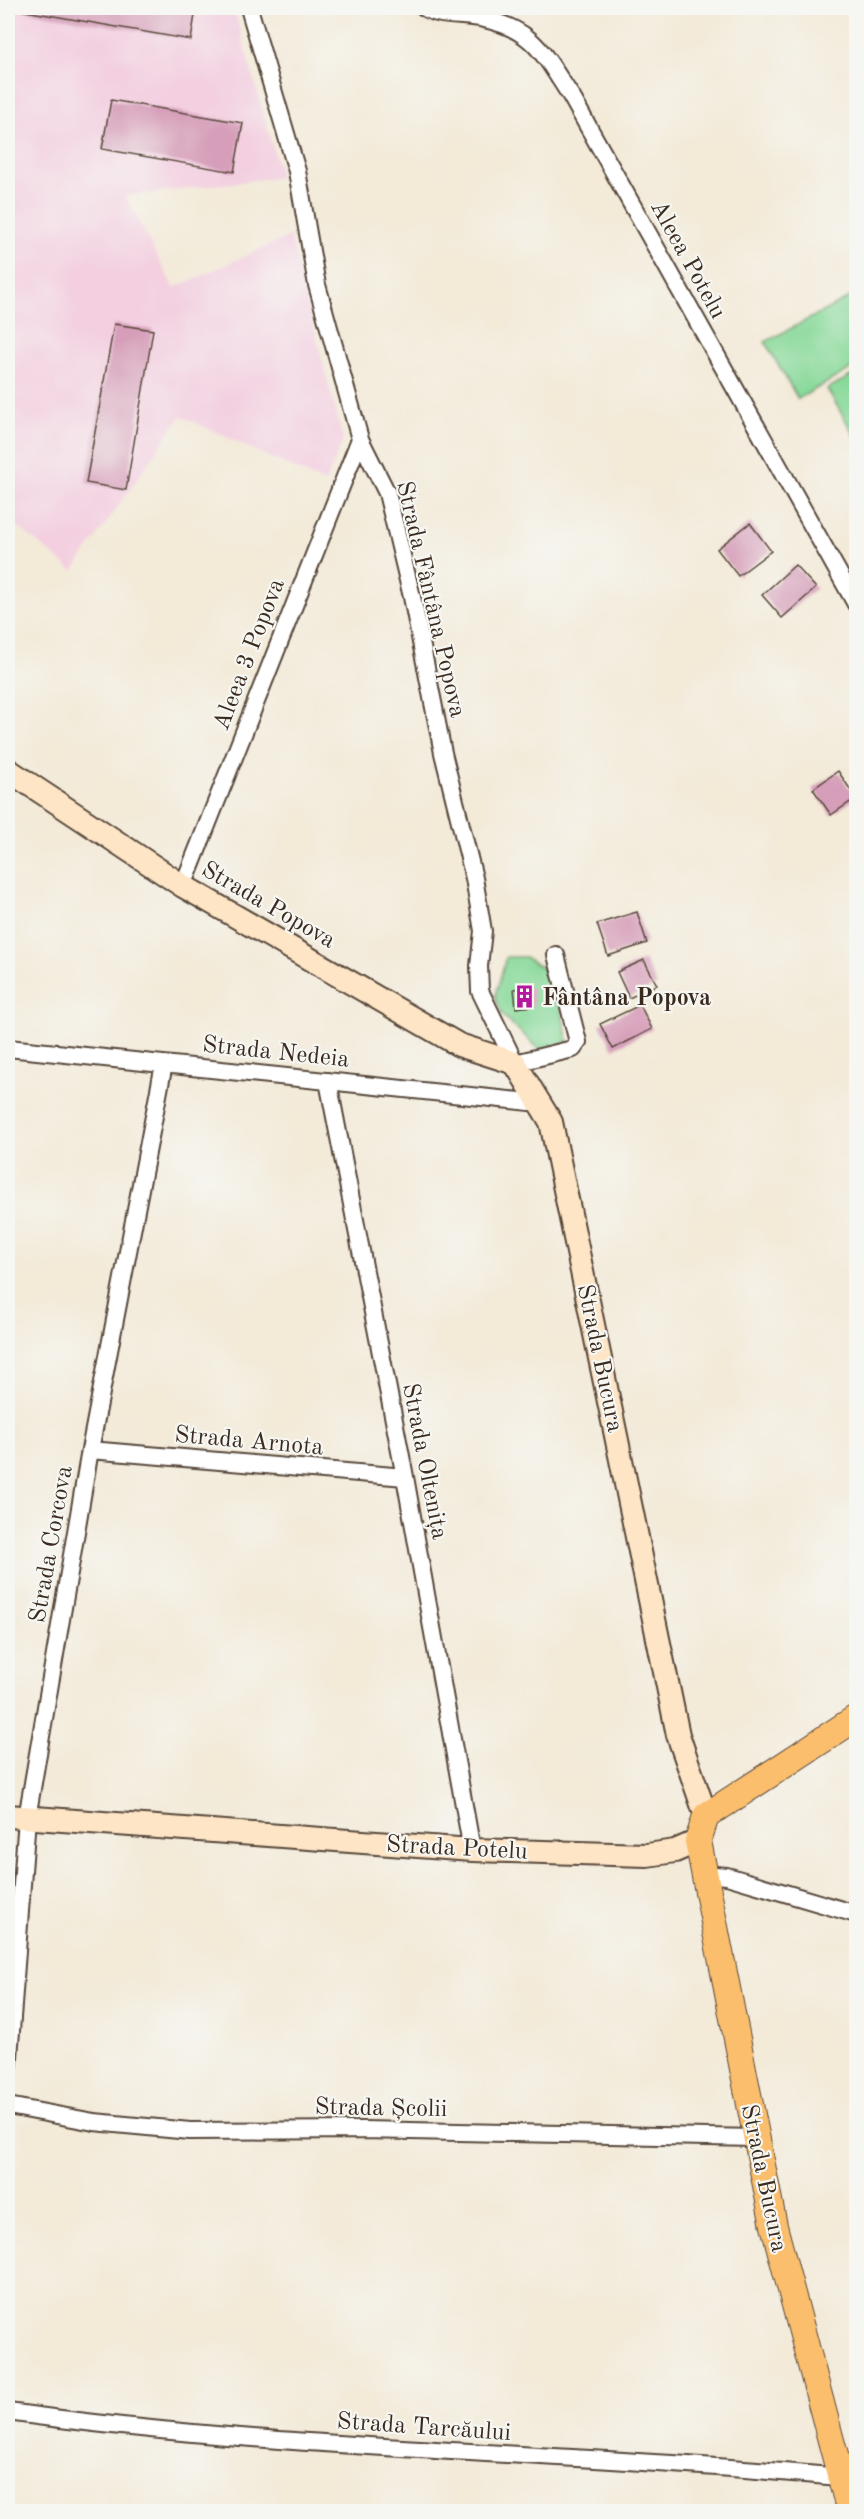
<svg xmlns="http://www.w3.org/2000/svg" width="864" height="2519" font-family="'Old Standard TT',serif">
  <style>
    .built { fill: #f3cfe0 }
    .green { fill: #88d99a; stroke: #62825c; stroke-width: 1.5 }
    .building { fill: #d69eb9 }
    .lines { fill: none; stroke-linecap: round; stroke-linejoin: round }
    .street-casing { stroke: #57473a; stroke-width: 20 }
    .secondary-casing { stroke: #57473a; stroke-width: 26 }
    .primary-casing { stroke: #57473a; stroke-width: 28 }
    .street { stroke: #fff; stroke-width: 16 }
    .secondary { stroke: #fde5c5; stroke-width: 22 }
    .primary { stroke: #fabe6d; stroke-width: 26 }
    .labels { text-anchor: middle; stroke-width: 4.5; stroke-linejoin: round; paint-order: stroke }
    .street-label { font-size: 24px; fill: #3b2a1e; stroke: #f6f6f2 }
    .poi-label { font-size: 24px; font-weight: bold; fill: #3b2a1e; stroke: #f6f6f2; text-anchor: start }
  </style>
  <rect width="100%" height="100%" fill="#f6f6f2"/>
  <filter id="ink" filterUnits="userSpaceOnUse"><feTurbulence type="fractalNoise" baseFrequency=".0167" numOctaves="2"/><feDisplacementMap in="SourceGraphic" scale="12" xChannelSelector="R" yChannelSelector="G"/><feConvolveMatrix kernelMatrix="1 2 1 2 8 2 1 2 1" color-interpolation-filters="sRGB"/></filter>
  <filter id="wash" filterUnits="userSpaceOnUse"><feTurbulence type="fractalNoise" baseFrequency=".008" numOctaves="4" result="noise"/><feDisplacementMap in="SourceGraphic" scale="24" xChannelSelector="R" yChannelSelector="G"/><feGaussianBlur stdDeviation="1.35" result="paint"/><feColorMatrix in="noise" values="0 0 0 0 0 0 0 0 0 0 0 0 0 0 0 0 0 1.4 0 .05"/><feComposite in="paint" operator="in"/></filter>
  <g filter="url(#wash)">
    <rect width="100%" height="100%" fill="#f3ead8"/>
    <path class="built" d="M8,8H234L281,177L125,196L174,288L290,236L343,440L325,483L181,416L73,571L8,519Z"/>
    <path class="green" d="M856,294V366L798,399L765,342Z
      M856,373V438L827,389Z
      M506,957H525L554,975L568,1042L539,1049L502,1015L495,997Z"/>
    <g id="blocks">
      <path class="building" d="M8,8H196L191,40Z
        M111,100L243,123L234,172L102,149Z
        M114,324L153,330L126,490L86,483Z
        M750,523L771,551L738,576L717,549Z
        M795,565L816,588L782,618L762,595Z
        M838,771L856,798L831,815L813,789Z
        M637,912L647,943L608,956L597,924Z
        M644,960L657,985L629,998L617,972Z
        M532,987L534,1006L516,1008L514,989Z
        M640,1005L652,1029L613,1049L600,1024Z"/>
    </g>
  </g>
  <g filter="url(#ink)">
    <use href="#blocks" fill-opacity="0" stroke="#57473a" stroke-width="1.5"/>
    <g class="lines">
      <defs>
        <path id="street" d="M249,8L297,171L317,285L360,439L387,493L412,597L443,753L474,878L483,931L479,966L480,991L515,1063L573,1049L578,1042L556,955
          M425,8C442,18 460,14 479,18C534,28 543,54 571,96L856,604
          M183,886L360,439
          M8,1048L539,1103
          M328,1081L405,1477L472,1850
          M90,1450L405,1477
          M703,1874L727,1876L856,1914
          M8,2071L27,1818L90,1450L164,1064
          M8,2106L94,2122L190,2131L363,2130L756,2138
          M8,2412C283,2451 562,2451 839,2477"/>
        <path id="secondary" d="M8,770L183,886L459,1045L515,1063L551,1122L678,1735L706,1816
          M8,1816L472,1850L647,1855L675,1851L698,1841"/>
        <path id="primary" d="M850,2512L774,2226L698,1841L706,1816L856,1718"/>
      </defs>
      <use href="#street" class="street-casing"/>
      <use href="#secondary" class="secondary-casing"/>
      <use href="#primary" class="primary-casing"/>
      <use href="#street" class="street"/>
      <use href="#secondary" class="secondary"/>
      <use href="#primary" class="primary"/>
    </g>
  </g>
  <defs>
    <symbol id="building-bare" viewBox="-9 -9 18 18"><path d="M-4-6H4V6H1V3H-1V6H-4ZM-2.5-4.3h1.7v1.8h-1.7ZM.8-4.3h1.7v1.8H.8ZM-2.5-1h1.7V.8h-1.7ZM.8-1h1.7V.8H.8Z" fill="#b5179e" stroke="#f6f6f2" stroke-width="2.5" paint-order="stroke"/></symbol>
  </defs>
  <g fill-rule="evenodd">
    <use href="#building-bare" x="508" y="980" width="33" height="33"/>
  </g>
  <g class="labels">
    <g class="street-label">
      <text transform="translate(689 259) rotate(61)" y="8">Aleea Potelu</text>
      <text transform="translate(432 599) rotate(77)" y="8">Strada Fântâna Popova</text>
      <text transform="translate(248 654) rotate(-69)" y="8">Aleea 3 Popova</text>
      <text transform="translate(269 904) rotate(30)" y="8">Strada Popova</text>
      <text transform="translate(276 1051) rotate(6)" y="8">Strada Nedeia</text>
      <text transform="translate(601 1358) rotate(78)" y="8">Strada Bucura</text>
      <text transform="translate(249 1440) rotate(5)" y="8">Strada Arnota</text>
      <text transform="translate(426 1461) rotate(79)" y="8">Strada Oltenița</text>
      <text transform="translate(50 1544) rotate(-80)" y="8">Strada Corcova</text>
      <text transform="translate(457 1847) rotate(3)" y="8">Strada Potelu</text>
      <text transform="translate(381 2107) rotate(1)" y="8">Strada Școlii</text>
      <text transform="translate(765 2178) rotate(78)" y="8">Strada Bucura</text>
      <text transform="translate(424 2426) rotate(4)" y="8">Strada Tarcăului</text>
    </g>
    <g class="poi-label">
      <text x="542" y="1005">Fântâna Popova</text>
    </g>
  </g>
  <rect width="864" height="2519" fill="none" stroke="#f6f6f2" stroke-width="30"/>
</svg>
